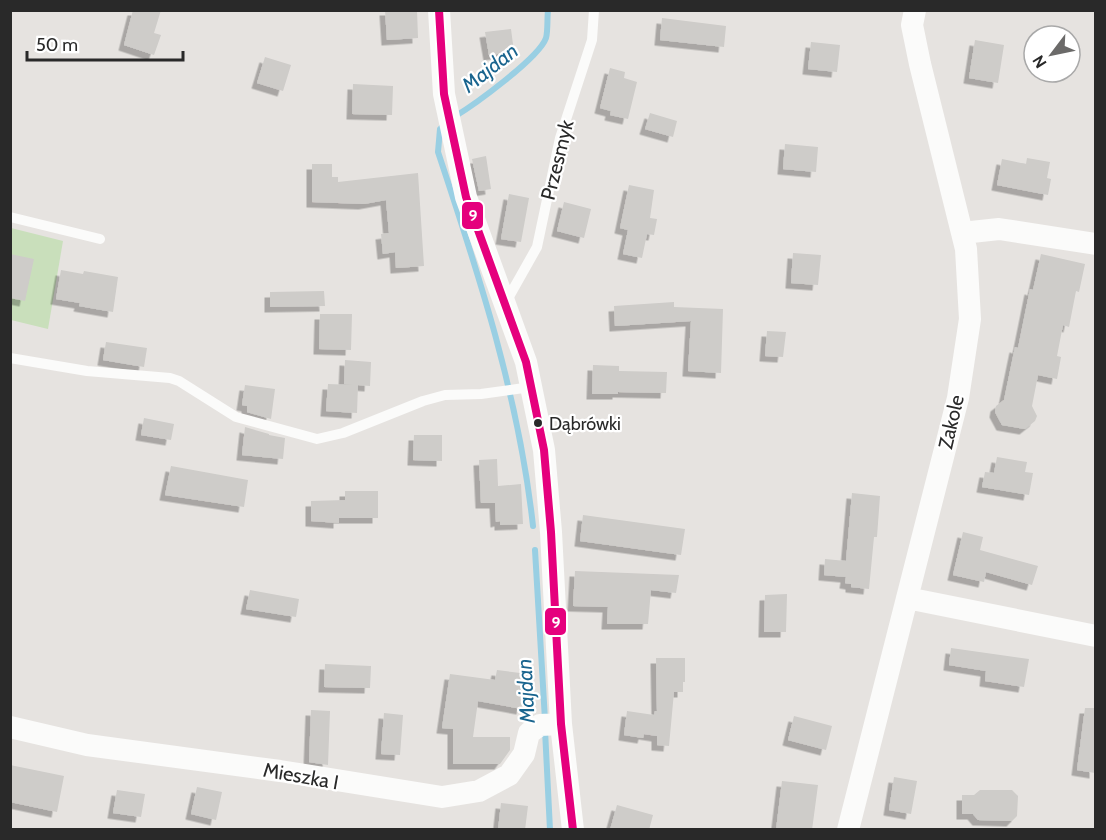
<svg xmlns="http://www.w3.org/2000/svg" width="1106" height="840" font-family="Cabin,sans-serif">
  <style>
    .green { fill: #c9dfbb }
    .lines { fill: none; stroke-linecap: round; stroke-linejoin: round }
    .stream { stroke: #99cfe3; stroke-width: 6 }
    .building { fill: #ceccc9; filter: url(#shadow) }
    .lane { stroke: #fbfbfa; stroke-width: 10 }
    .street { stroke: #fbfbfa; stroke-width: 22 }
    .bus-1-casing { stroke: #fff; stroke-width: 12 }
    .bus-1 { stroke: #e5007d; stroke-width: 8 }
    .bus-dot { fill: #292929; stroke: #fff; stroke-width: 2 }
    .labels { text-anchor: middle; stroke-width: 4.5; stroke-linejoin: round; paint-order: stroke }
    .bus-label { font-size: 18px; fill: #292929; stroke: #fff; text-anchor: start }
    .street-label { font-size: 20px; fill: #292929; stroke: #fff }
    .water-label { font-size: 21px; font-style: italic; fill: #19648e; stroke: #fff }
    .line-badge { stroke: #fff; stroke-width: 2 }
    .badge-label { font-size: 16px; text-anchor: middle; font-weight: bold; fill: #fff }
  </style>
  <defs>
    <filter id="shadow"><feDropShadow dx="-5.5" dy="5.5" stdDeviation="0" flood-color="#0004"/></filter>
  </defs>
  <rect width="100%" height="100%" fill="#e6e3e0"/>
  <path class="green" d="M11,228L63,241L48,329L11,320Z"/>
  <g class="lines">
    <path class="stream" d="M454,117C474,105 539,58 546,38C548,31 547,19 548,10
      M444,125L440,129L438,152C479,275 519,397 533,526
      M535,550L545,720
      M545,730L550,830"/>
  </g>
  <path class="building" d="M133,10H161L154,33L161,35L154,55L124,45Z
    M385,10H417L418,38L387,40Z
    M662,18L726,26L724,47L660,40Z
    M511,29L514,52L489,55L485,32Z
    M975,40L1004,45L998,83L969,78Z
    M811,42L840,45L837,72L808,69Z
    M265,57L291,65L283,91L257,83Z
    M610,68L625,72L624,78L637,82L628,119L610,115L611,111L600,108Z
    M353,84L393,86L392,115L352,114Z
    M650,113L677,121L673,137L645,129Z
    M785,144L818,147L816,172L783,169Z
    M486,156L491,189L479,191L472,159Z
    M1027,158L1050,162L1047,178L1051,179L1048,195L997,185L1002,159L1026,164Z
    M312,164H332V177H338V182L418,173L424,266L396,268L395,252L383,254L381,234L389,233L386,200L364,204L312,202Z
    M629,185L654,190L650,218L657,219L654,235L647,234L642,258L623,254L628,230L620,228Z
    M509,194L529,198L521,242L501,239Z
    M564,202L591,209L584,238L557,231Z
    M793,253L821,255L818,285L791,283Z
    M10,254L34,259L25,301L10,298Z
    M1041,254L1085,264L1079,292L1076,291L1069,327L1063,325L1057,356L1061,357L1057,379L1038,375L1032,406L1037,416L1035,421L1025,429L1002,425L995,412L996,406L1004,400L1015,347L1018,348L1030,289L1033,290Z
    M61,270L83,274L84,271L118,277L113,312L79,306L80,303L56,299Z
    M324,291L325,306L270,307V292Z
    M674,302V307L723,309L721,373L688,371L691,321L615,326L614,306Z
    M320,314H352L351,350L319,349Z
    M767,331L786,332L783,357L765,356Z
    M106,342L147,348L144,367L103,360Z
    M345,360L371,362L370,386L358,385L357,413L326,411L328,384L353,385L344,384Z
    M593,365L619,366V371L667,372L666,393L618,392V394H592Z
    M245,385L275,389L271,419L247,412V406L242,405Z
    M144,418L174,424L171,440L141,435Z
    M245,427L269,434V435L285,438L283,459L242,455Z
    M414,435H442V461L413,460Z
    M997,457L1027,462L1025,472L1033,473L1029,495L982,487L985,472L994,473Z
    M497,459L498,486L521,484L523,524L500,525V521L496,522L495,503H481L479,460Z
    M171,466L248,480L244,507L165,495Z
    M345,491H378V518H339V523L311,521V501L345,500Z
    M852,493L880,496L877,537H874L869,589L851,587V584L845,583L846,577L824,575L825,559L846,561Z
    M583,515L685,529L681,555L580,541Z
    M963,532L983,537L980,550L1038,566L1032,585L986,572L984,582L953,575Z
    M575,571L679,575L676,593L651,590L648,624H607L608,607L573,606Z
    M250,590L299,599L296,617L246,609Z
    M787,594L786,632H764L765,595Z
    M951,648L1029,659L1024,687L985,681L986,671L949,665Z
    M656,658H685V682H683V692H674L669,746L657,745V736L644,734L643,738L624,735L627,711L654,715L655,711H657Z
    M325,664L371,666L370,688L324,687Z
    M497,670L528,674L522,709L478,701L473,737H510V750L500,764H453V729L442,728L450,674L495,680Z
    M1085,708H1095V773L1077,770Z
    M311,710L330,711L328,765L309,762Z
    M384,713L403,715L400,755L381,754Z
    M794,716L832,726L826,750L788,740Z
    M10,765L64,776L57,812L10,802Z
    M894,777L917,781L911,814L889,810Z
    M782,781L818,785L812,830H776Z
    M197,787L222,792L216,820L191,814Z
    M117,790L145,794L141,817L113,813Z
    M980,790H1012L1018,796L1017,816L1012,821L978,820L973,814H962V795H974Z
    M501,803L528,806L525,830H498Z
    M617,805L653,815L649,830H610Z"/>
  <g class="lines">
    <path class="lane" d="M10,217L100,239
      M506,302L537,247L560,138L592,40L594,10
      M10,358L87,371L170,378L179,381L236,417L317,439L343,433L423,401L445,395L481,394L531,387"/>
    <path class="street" d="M439,10L444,94L466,197L526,362L544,450L551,532L561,724L573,830
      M962,233L999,229L1096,244
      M907,598L1096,636
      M10,727L87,745L280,771L442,797L479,791L509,775L524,754L529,733L540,725L561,724
      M848,830L958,398L970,319L966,249L920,64L912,25L915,10"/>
    <defs>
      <path id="bus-1" d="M439,10L444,94L466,197L526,362L544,450L551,532L561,724L573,830"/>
    </defs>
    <use href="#bus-1" class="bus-1-casing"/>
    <use href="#bus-1" class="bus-1"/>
  </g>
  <circle class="bus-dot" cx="538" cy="423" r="5"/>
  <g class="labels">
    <g class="bus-label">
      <text x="549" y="430">Dąbrówki</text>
    </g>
    <g class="street-label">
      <text transform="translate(557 160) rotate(-76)" y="7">Przesmyk</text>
      <text transform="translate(951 422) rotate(-77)" y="7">Zakole</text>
      <text transform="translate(301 776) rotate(10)" y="7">Mieszka I</text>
    </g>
    <g class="water-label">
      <text transform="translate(490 68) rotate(-38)" y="7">Majdan</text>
      <text transform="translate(526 691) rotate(-93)" y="7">Majdan</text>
    </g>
  </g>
  <g class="line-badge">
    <rect x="461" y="201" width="23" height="29" rx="6" fill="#e5007d"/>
    <rect x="544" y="607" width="23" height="29" rx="6" fill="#e5007d"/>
  </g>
  <g class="badge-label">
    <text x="473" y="221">9</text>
    <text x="556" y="628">9</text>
  </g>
  <rect width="1106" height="840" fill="none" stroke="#292929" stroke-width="24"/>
  <g transform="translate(1052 54) rotate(238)"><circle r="28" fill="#ffffff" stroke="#a9a9a9" stroke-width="1.5"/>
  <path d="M0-4.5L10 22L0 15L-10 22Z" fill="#6b6a69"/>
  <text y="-9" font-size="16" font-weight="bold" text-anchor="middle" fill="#292929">N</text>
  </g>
  <path d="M27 51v9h156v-9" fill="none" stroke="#292929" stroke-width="3"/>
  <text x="36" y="51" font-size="18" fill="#292929" stroke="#ffffff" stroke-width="4.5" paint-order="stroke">50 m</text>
</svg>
